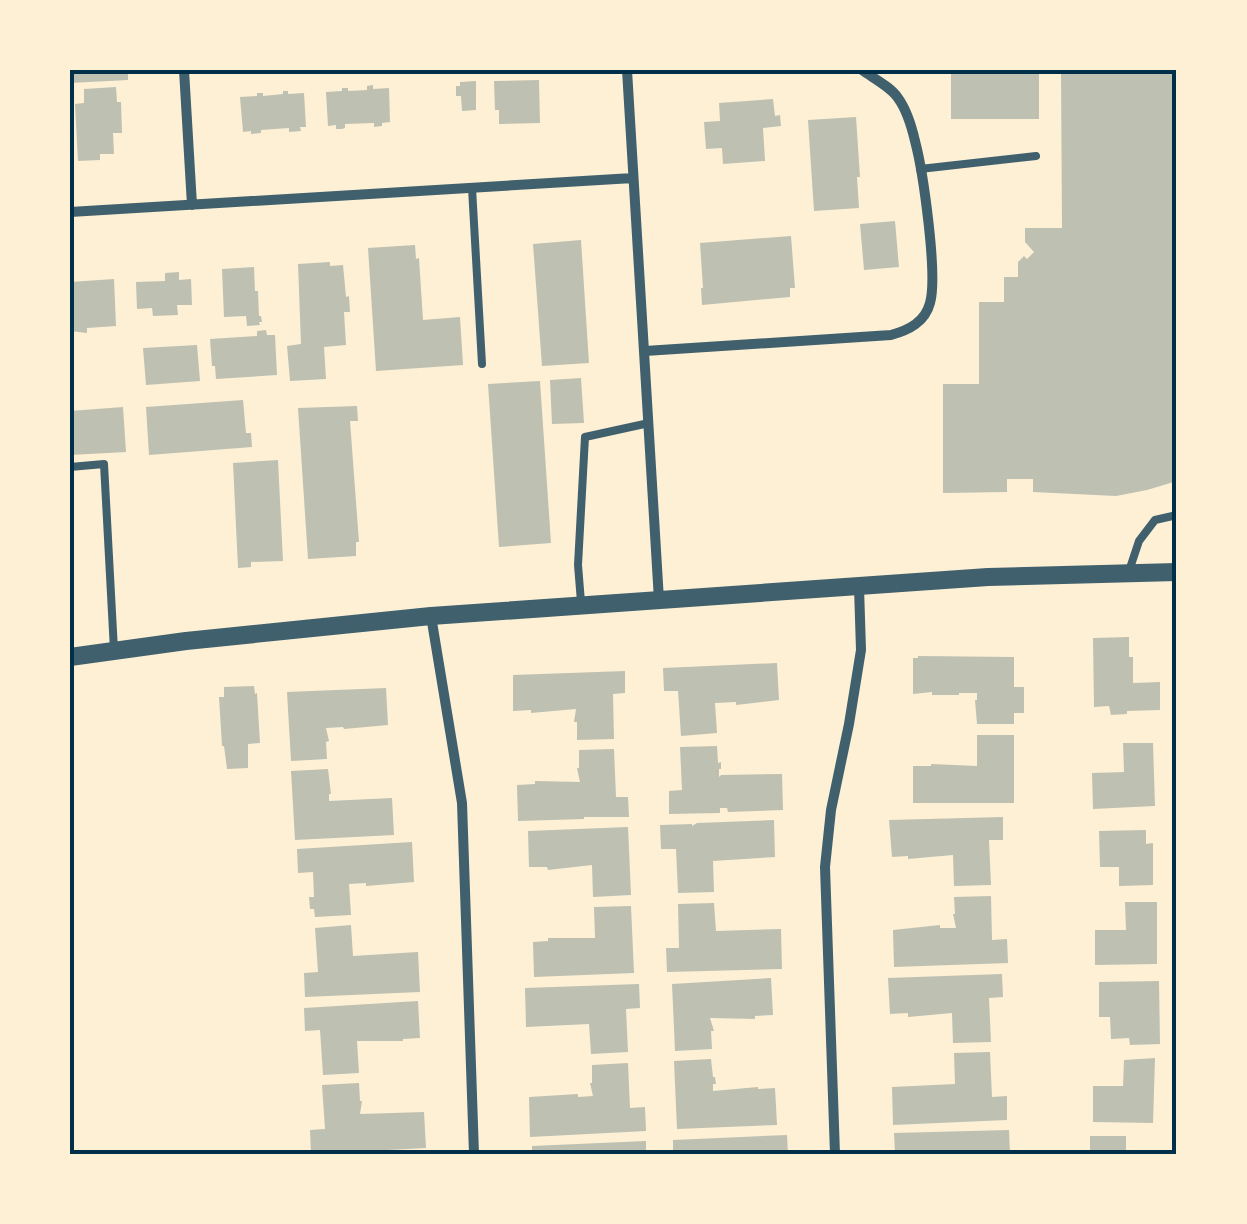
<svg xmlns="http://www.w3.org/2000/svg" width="1247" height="1224" font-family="Karla,sans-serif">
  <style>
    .building { fill: #bec0b2 }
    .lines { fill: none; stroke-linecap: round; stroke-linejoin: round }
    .service { stroke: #3f606c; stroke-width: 8 }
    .minor { stroke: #3f606c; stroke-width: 10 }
    .tertiary { stroke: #3f606c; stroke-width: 18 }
    .neatline { fill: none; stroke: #003049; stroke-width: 4 }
  </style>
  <rect width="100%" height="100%" fill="#fdf0d5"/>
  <path class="building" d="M70,70H128V80L70,83Z
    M951,70H1039V119H951Z
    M1061,70H1177V475H1175L1177,481L1147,490L1116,496L1033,492V479H1007V492L943,493V384H979V302H1004V277H1018V262L1024,256L1027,259L1034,252L1025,242V228H1062Z
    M539,80L540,123L499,124V110H495L494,81Z
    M476,81V110L462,111L461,96H456V86H460V82Z
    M373,85V89L389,88L390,122L382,123V126L374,127V123L345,124V128L342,129H336V125L328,126L326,92L342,91V88H348V91L367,90V86Z
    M116,87L117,102H121L122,133H113L114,154H100V160L78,161L75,104L84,103V89Z
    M283,91H288V94L304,93L306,127H300L301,131L289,132V128L261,130V133L251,134V131L243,132L240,97L257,96V93H263V96L283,94Z
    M773,99L775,116L780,115L781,126L763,128L765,161L723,164L722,148L706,149L704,122L720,121L719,103Z
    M856,117L860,177H857L859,208L814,211L808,120Z
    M895,221L899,267L864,270L860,224Z
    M791,236L795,288H790V297L702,305L701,288H703L700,243Z
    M581,240L589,363L542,366L533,244Z
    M415,245L416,259L419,258L423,320L460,317L463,365L376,371L368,248Z
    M330,262V266L343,265L346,297L349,296L350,312H344L346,345L324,347L326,379L290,381L287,346L301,344L298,264Z
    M254,267L255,291H258L259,316H261L262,322H259L260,325L247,326L246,316L224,317L222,269Z
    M179,272V280L191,279L192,305H177L178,315L153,316L152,308L137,309L136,282L165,281V273Z
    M114,279L116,326L87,328V333L70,331V282Z
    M266,330L267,335H275L277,375L216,379L215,366H212L210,339L257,336V331Z
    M197,345L200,381L146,385L143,348Z
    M581,378L584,423L552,424L550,380Z
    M540,381L551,543L499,547L488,384Z
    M243,400L246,433H251L252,447L149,455L146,407Z
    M357,406L358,421H350L359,542H356V556L308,559L298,408Z
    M123,407L126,452L70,455V411Z
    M278,460L283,561L251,562V567L238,568L233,463Z
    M1129,637V657H1133V683L1160,682V710L1127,711V714L1111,715L1109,706L1094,707L1093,638Z
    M918,656L1014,657V687H1024V713H1014V724H977L975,700H977V693H959V695H932V692L913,694V658H918Z
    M777,663L779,700L736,705V702L715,703L717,733L681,736L678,691H664L663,668Z
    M625,671V693L613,694L614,739L577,740V722H574L576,709L531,713V710L513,711V675Z
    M254,686L255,694L257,693L260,743L248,744V768L227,769L224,746H222L219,697H224V687Z
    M386,688L388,725L344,729L343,727L326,728L329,741L326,742L327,759L291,761L287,692Z
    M977,735H1014V803H913V766H931V764L977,766Z
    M1123,743H1153L1155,806L1093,809L1092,773L1124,772Z
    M717,746L718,763L721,762V769H719V777L721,775L782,774L783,810L728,812L727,808H720V813L669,814V791L682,790L680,747Z
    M614,749L616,797H628L629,817H584V819L518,821L517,785L535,784V781L580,782L577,768H579V750Z
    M328,769L331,794H329V801L392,798L394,835L295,840L291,771Z
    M1003,817V840H989L991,885L954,886L953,855L908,859V856L892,857L889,820Z
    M774,820L775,857L713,861L714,892L678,893L676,849H661L660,825L692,824V826L697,823Z
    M628,827L631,895L593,897L592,865L548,870L547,867H529L528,831Z
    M1146,830V844L1153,843V885L1119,886V867H1100L1099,831Z
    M412,842L414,882L366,886V883L349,884L351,915L315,917L314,909H310L309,897H314L313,872L298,873L297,849Z
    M991,896L992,940L1007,939L1008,963L894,967L893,930L940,925V928H956L953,914H955L954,897Z
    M1125,902H1157V964L1095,965V930H1126Z
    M714,903L716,931L781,929L782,969L667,972L666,948H679L678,904Z
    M631,906L634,973L534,977L533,942L548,941V938H595L594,907Z
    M351,925L353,956L418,952L420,992L305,997L304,973L318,972L315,928Z
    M1002,974L1003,997L989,998L991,1042L953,1043L952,1013L908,1017V1013L890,1014L888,978Z
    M771,978L773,1015L755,1016V1019L710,1018L714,1031H711L712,1049L675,1051L672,984Z
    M1159,981L1160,1044L1130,1045L1129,1038L1111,1039L1110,1017H1099V982Z
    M639,984L640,1008L626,1009L628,1052L591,1054L589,1024L526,1027L525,988Z
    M418,1001L420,1038L403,1039V1041H357L359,1073L323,1075L320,1030L305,1031L304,1008Z
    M990,1052L992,1097L1007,1096V1120L893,1125L892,1087L955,1084L954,1053Z
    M1155,1058L1153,1123L1093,1122V1086H1123L1124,1060Z
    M711,1059L713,1077H715L716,1084H713V1091L758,1087V1089L775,1088L777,1125L677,1129L674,1061Z
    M628,1063L630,1108L645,1107L646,1131L530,1137L529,1097L578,1094V1097L593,1096L590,1083H592V1065Z
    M359,1083L360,1101H362L360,1114L424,1112L426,1148L311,1154L310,1130L325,1129L322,1085Z
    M1009,1130L1010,1154H895L894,1133Z
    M787,1135L788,1154H673V1140Z
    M1090,1136H1126V1154H1090Z
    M646,1141V1154H532V1146Z"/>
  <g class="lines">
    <path class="service" d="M920,169L1036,156
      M472,188L482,364
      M70,467L104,464L114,650
      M1129,571L1139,541L1155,520L1177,515
      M581,602L578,565L585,437L649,423"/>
    <path class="minor" d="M184,70L192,205
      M627,70L659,600
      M70,212L633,178
      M645,351L891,335C909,330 925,322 930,303C938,275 923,171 915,141C912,128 906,109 898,98C891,87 873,78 862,70
      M431,616L462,803L474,1154
      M835,1154L825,867L831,810L849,724L861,650L859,587"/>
    <path class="tertiary" d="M70,657L186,641L431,616L988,577L1177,572"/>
  </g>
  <rect width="1247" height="1224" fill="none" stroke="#fdf0d5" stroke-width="145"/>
  <rect x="72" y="72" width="1102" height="1080" class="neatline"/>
</svg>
